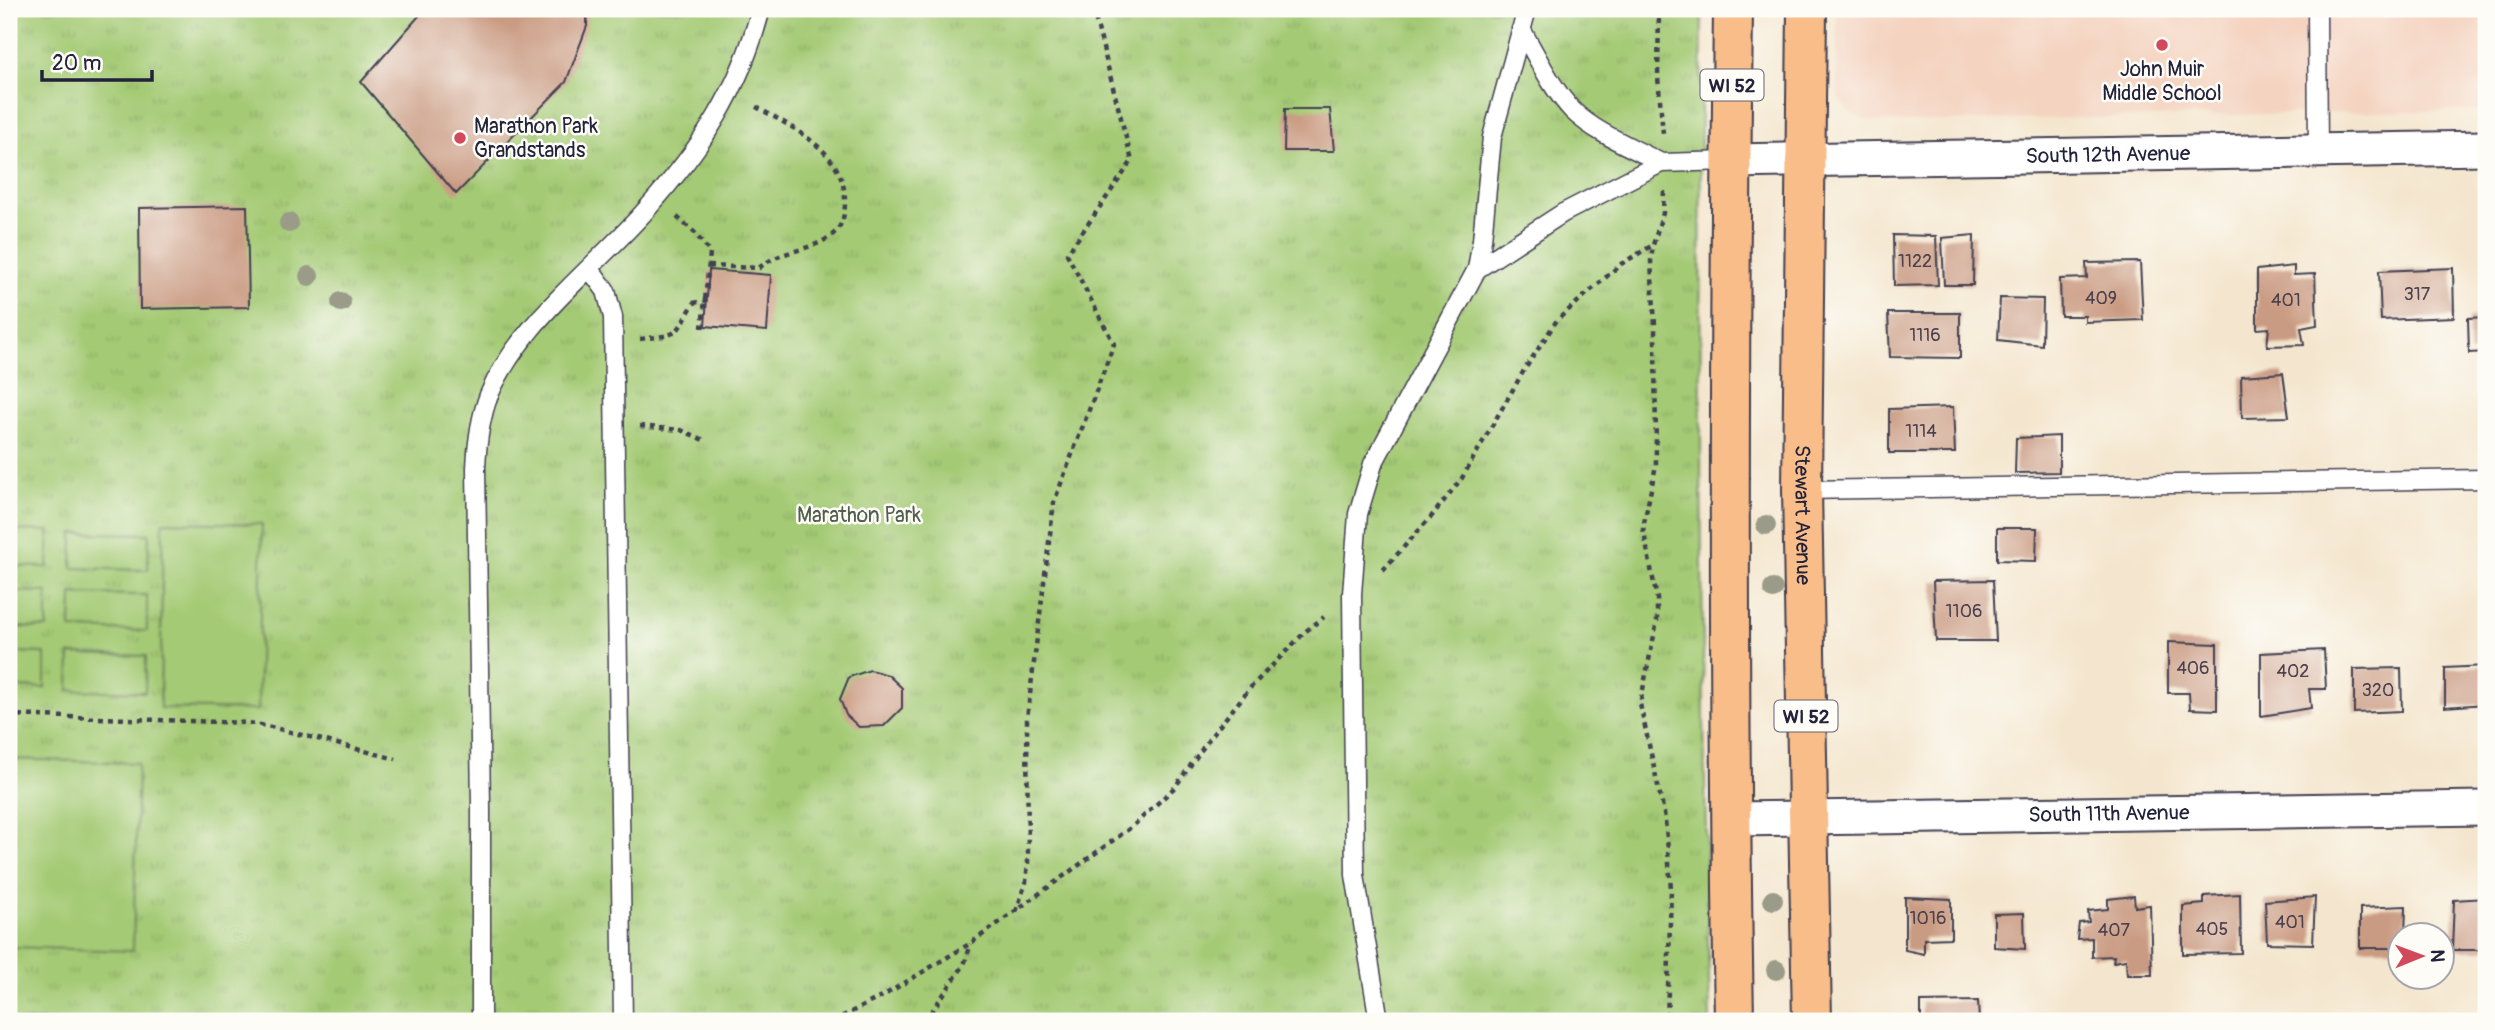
<svg xmlns="http://www.w3.org/2000/svg" width="2495" height="1030" font-family="Pangolin,sans-serif">
  <style>
    .built { fill: #f4d3c0 }
    .grass { fill: url(#grass-tufts); stroke: #637658; stroke-width: 2 }
    .pitch { fill: #a4ca75; stroke: #637658; stroke-width: 2 }
    .building { fill: #ca9b83 }
    .lines { fill: none; stroke-linecap: round; stroke-linejoin: round }
    .service-casing { stroke: #423f51; stroke-width: 21 }
    .minor-casing { stroke: #423f51; stroke-width: 37 }
    .primary-casing { stroke: #423f51; stroke-width: 42 }
    .path { stroke: #423f51; stroke-width: 4.5; stroke-dasharray: 5 5; stroke-linecap: butt }
    .service { stroke: #fff; stroke-width: 18 }
    .minor { stroke: #fff; stroke-width: 33 }
    .primary { stroke: #f8bd89; stroke-width: 38 }
    .tree { fill: #9a9b88 }
    .poi-dot { fill: #d1495b; stroke: #fdfcf7; stroke-width: 2.5 }
    .labels { text-anchor: middle; stroke-width: 5; stroke-linejoin: round; paint-order: stroke }
    .number-label { font-size: 18px; fill: #4c404d }
    .shield { fill: #fdfcf7; stroke: #646373; stroke-width: 2 }
    .shield-label { font-size: 19px; font-weight: bold; fill: #22223b }
    .poi-label { font-size: 21px; fill: #22223b; stroke: #fdfcf7 }
    .street-label { font-size: 21px; fill: #22223b; stroke: #fdfcf7 }
    .park-label { font-size: 21px; fill: #505d4f; stroke: #fdfcf7 }
  </style>
  <defs>
    <pattern id="grass-tufts" width="24" height="20" patternUnits="userSpaceOnUse" patternTransform="scale(1.75)"><rect width="24" height="20" fill="#a4ca75"/><path d="M3 7l-1-3M5 7V3M7 7l1-3M15 17l-1-3M17 17v-4M19 17l1-3" fill="none" stroke="#8dad66"/></pattern>
  </defs>
  <rect width="100%" height="100%" fill="#fdfcf7"/>
  <filter id="ink" filterUnits="userSpaceOnUse"><feTurbulence type="fractalNoise" baseFrequency=".0143" numOctaves="2"/><feDisplacementMap in="SourceGraphic" scale="14" xChannelSelector="R" yChannelSelector="G"/><feConvolveMatrix kernelMatrix="1 2 1 2 8 2 1 2 1" color-interpolation-filters="sRGB"/></filter>
  <filter id="wash" filterUnits="userSpaceOnUse"><feTurbulence type="fractalNoise" baseFrequency=".00686" numOctaves="4" result="noise"/><feDisplacementMap in="SourceGraphic" scale="28" xChannelSelector="R" yChannelSelector="G"/><feGaussianBlur stdDeviation="1.57" result="paint"/><feColorMatrix in="noise" values="0 0 0 0 0 0 0 0 0 0 0 0 0 0 0 0 0 1.4 0 .05"/><feComposite in="paint" operator="in"/></filter>
  <g filter="url(#wash)">
    <rect width="100%" height="100%" fill="#f4e6ce"/>
    <path class="built" d="M1837,9H2486V110L1892,122L1866,120L1851,113L1839,99L1837,88Z"/>
    <path class="grass" d="M9,9H1702C1698,346 1702,684 1710,1021H9Z"/>
    <path class="pitch" d="M163,522L262,524L258,710L160,708Z
      M9,530L49,531L48,567L9,566Z
      M73,533L149,534L148,570L72,568Z
      M9,591L47,592V628L9,627Z
      M72,594L147,595V631L71,629Z
      M9,652L45,653V688L9,687Z
      M70,654L146,656L145,692L69,690Z
      M9,759L138,763L133,951L9,947Z"/>
    <g id="blocks">
      <path class="building" d="M425,9H587V26L566,82L456,194L361,82Z
        M1285,109H1330L1334,151H1284Z
        M247,206L249,307L140,309L139,208Z
        M1893,235L1936,236L1938,285L1894,286Z
        M1974,235L1973,285H1944L1942,238Z
        M2140,262L2143,320L2085,322V316H2061L2060,279L2087,278L2086,263Z
        M2294,266V275L2315,274L2317,325L2301,328L2304,345L2267,346L2269,328L2257,329V270Z
        M2453,268L2454,317L2381,320L2379,271Z
        M709,270L771,275L767,331L705,326Z
        M2000,298L2043,299L2042,345L1998,340Z
        M1888,313H1960V358L1890,357Z
        M2486,317V352L2469,353L2468,318Z
        M2283,373L2289,417L2242,418L2241,376Z
        M1953,407L1955,453H1889V409Z
        M2059,436V472L2015,473L2016,438Z
        M1997,528H2037L2036,561L1997,560Z
        M1993,580L1996,641H1936L1933,581Z
        M2168,642L2217,644V710L2190,709L2189,693H2168Z
        M2324,650L2326,689H2309L2311,708L2261,716V653Z
        M2486,666V704L2445,707V668Z
        M2401,668L2402,711L2354,713V669Z
        M870,670L888,675L902,688V708L884,726L859,727L846,715L840,699L849,677Z
        M2240,894L2241,953L2183,954V906L2204,904V896Z
        M2134,896L2135,907L2150,905L2152,975H2127L2126,960L2113,962L2114,956L2092,957V938L2077,939L2079,923L2089,922L2088,911L2108,909V899Z
        M1905,897L1951,899V938L1924,939V954L1905,950Z
        M2315,897L2313,944L2267,943L2265,901Z
        M2486,898V950H2452L2454,900Z
        M2406,906L2405,936H2400V948H2360V908Z
        M2024,913L2025,949L1994,947V914Z
        M1978,1001L1979,1021H1921V1002Z"/>
    </g>
  </g>
  <g filter="url(#ink)">
    <use href="#blocks" fill-opacity="0" stroke="#423f51" stroke-width="2"/>
    <g class="lines">
      <defs>
        <path id="service" d="M2317,9L2318,150
          M1521,29C1537,56 1551,88 1573,111C1597,134 1632,147 1661,163
          M590,269L606,291L613,317L623,1021
          M1477,269L1563,213L1661,163L1730,161
          M1802,490L2486,479
          M481,1021V807L476,468C477,444 480,418 489,395C520,322 595,268 646,210C703,146 739,92 761,9
          M1379,1021L1355,875L1352,594L1358,514L1373,464L1477,269L1482,240L1492,137L1527,9"/>
        <g id="minor">
          <path id="s1" d="M1730,161L2486,148"/>
          <path id="s2" d="M1731,819L2486,808"/>
        </g>
        <g id="primary">
          <path d="M1733,9C1729,346 1728,684 1734,1021"/>
          <path id="s3" d="M1807,9L1802,490L1812,1021"/>
        </g>
      </defs>
      <use href="#service" class="service-casing"/>
      <use href="#minor" class="minor-casing"/>
      <use href="#primary" class="primary-casing"/>
      <path class="path" d="M1659,9L1658,77L1663,134
        M1664,191L1663,213L1653,245L1651,261L1655,325L1656,465L1643,528L1657,599V621L1640,704L1664,813L1667,838L1671,889L1667,1021
        M677,217L695,233L710,253L702,328
        M709,266L759,268C781,249 811,252 832,235C843,226 845,214 845,201C845,150 791,127 753,105
        M640,339C681,334 674,337 694,303L706,300
        M640,426L681,430L706,441
        M1383,570L1431,517L1462,478L1523,372L1557,320L1621,264L1653,245
        M9,715L249,723L267,726L396,759
        M1016,912L1026,882L1028,863L1027,718L1054,502L1114,344L1067,254L1132,161L1093,9
        M833,1021L881,997L971,943L1133,826L1175,787L1212,735L1251,687L1306,631L1324,617
        M925,1021L964,965L971,944"/>
      <use href="#service" class="service"/>
      <use href="#minor" class="minor"/>
      <use href="#primary" class="primary"/>
    </g>
    <g class="tree">
      <circle cx="289" cy="223" r="10"/>
      <circle cx="309" cy="276" r="10"/>
      <circle cx="341" cy="302" r="10"/>
      <circle cx="1766" cy="525" r="10"/>
      <circle cx="1773" cy="589" r="10"/>
      <circle cx="1773" cy="900" r="10"/>
      <circle cx="1776" cy="970" r="10"/>
    </g>
  </g>
  <g class="poi-dot">
    <circle cx="2162" cy="45" r="7"/>
    <circle cx="460" cy="138" r="7"/>
  </g>
  <g class="labels">
    <g class="number-label">
      <text x="1915" y="267">1122</text>
      <text x="2417" y="300">317</text>
      <text x="2101" y="304">409</text>
      <text x="2286" y="306">401</text>
      <text x="1925" y="341">1116</text>
      <text x="1921" y="437">1114</text>
      <text x="1964" y="617">1106</text>
      <text x="2193" y="674">406</text>
      <text x="2293" y="677">402</text>
      <text x="2378" y="696">320</text>
      <text x="1928" y="924">1016</text>
      <text x="2290" y="928">401</text>
      <text x="2212" y="935">405</text>
      <text x="2114" y="936">407</text>
    </g>
    <g class="shield">
      <rect x="1700.5" y="69.5" width="63" height="31" rx="5"/>
      <rect x="1774.5" y="700.5" width="63" height="31" rx="5"/>
    </g>
    <g class="shield-label">
      <text x="1732" y="92">WI 52</text>
      <text x="1806" y="723">WI 52</text>
    </g>
    <g class="poi-label">
      <text x="2162" y="76">John Muir<tspan x="2162" dy="24">Middle School</tspan></text>
      <text x="474" y="133" text-anchor="start">Marathon Park<tspan x="474" dy="24">Grandstands</tspan></text>
    </g>
    <g class="street-label">
      <text dy="7" stroke="none"><textPath href="#s1" startOffset="378">South 12th Avenue</textPath></text>
      <text dy="7" stroke="none"><textPath href="#s3" startOffset="506">Stewart Avenue</textPath></text>
      <text dy="7" stroke="none"><textPath href="#s2" startOffset="378">South 11th Avenue</textPath></text>
    </g>
    <g class="park-label">
      <text x="859" y="522">Marathon Park</text>
    </g>
  </g>
  <rect width="2495" height="1030" fill="none" stroke="#fdfcf7" stroke-width="35"/>
  <g transform="translate(2421 956) rotate(89)"><circle r="33" fill="#fdfcf7" stroke="#a5a5ac" stroke-width="2"/>
  <path d="M0-5L12 26L0 18L-12 26Z" fill="#d1495b"/>
  <text y="-10" font-size="19" font-weight="bold" text-anchor="middle" fill="#22223b">N</text>
  </g>
  <path d="M42 70v10h110v-10" fill="none" stroke="#22223b" stroke-width="3.5"/>
  <text x="52" y="70" font-size="21" fill="#22223b" stroke="#fdfcf7" stroke-width="5" paint-order="stroke">20 m</text>
</svg>
